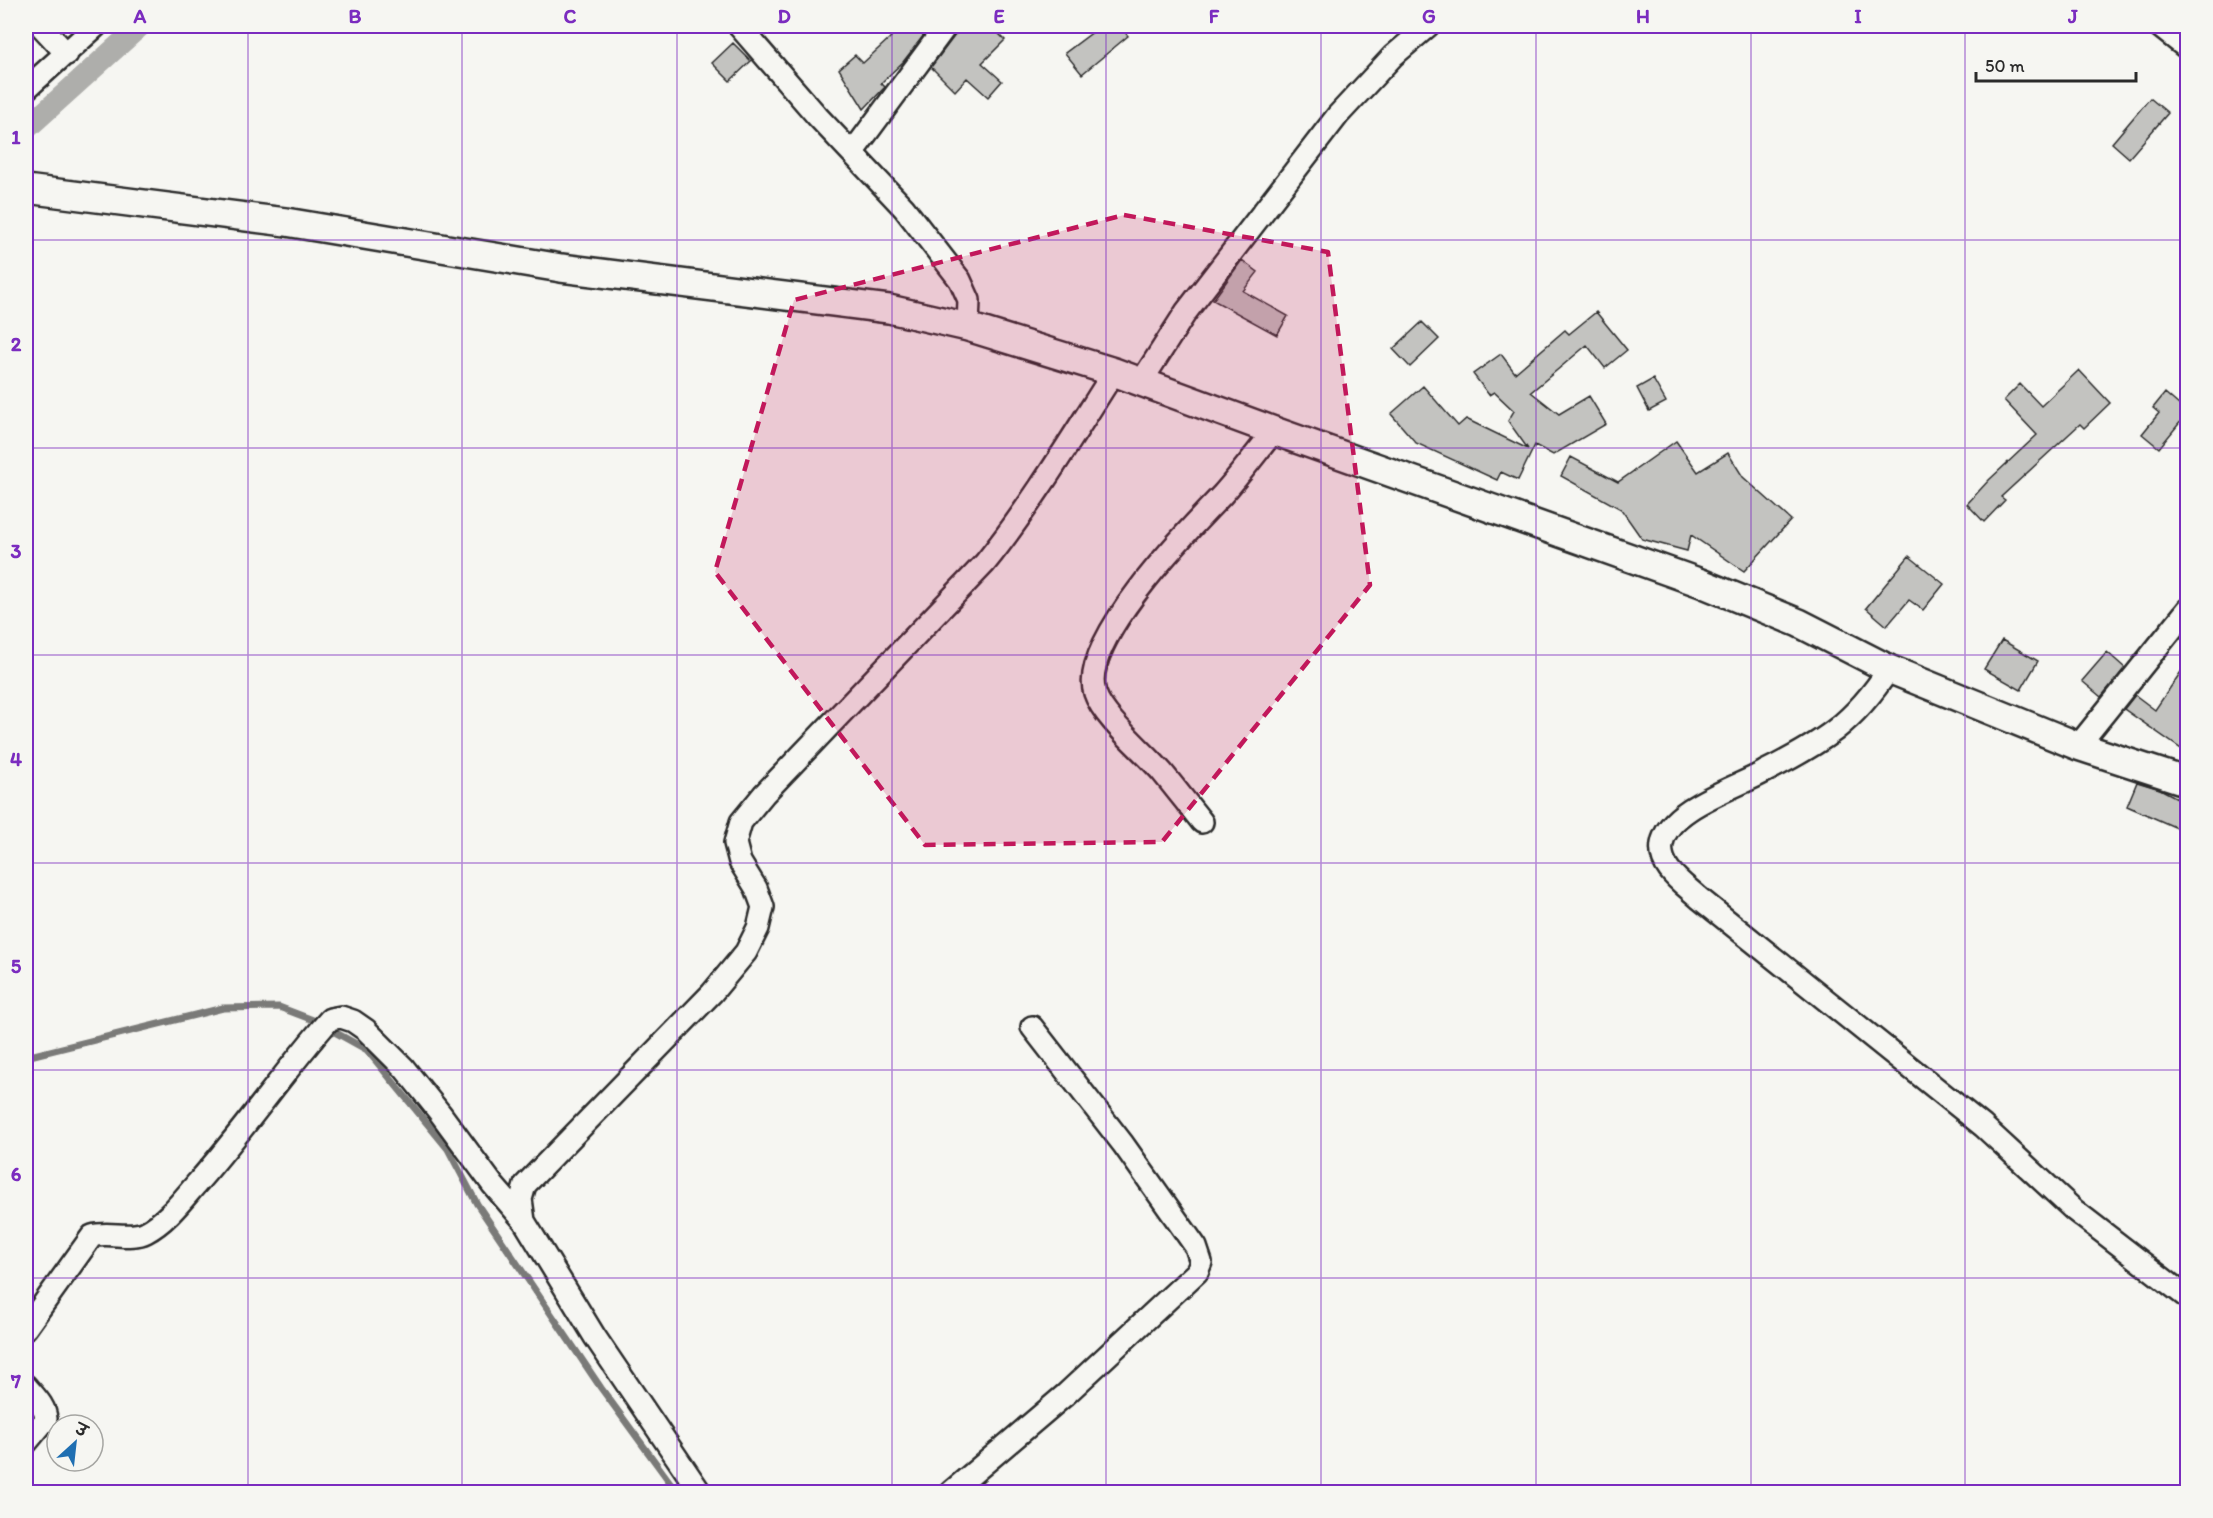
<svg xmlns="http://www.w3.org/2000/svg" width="2213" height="1518" font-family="Itim,'Playpen Sans Deva',sans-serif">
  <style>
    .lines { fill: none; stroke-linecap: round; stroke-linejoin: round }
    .stream { stroke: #7a7a78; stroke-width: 7 }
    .canal { stroke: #aeaeab; stroke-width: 22 }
    .building { fill: #c3c3c0; stroke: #2b2b2b; stroke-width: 1.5 }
    .minor-casing { stroke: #2b2b2b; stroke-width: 26 }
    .major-casing { stroke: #2b2b2b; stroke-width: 32 }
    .minor { stroke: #f6f6f2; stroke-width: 21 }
    .major { stroke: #f6f6f2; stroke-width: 27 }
    .marked { fill: #c2185b; fill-opacity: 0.2; stroke: #c2185b; stroke-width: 4.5; stroke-dasharray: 12 8; stroke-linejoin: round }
    .grid { fill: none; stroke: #7b2cbf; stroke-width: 1.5; stroke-opacity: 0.55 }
    .neatline { fill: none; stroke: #7b2cbf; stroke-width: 2 }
    .grid-label { font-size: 20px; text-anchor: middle; font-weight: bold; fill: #7b2cbf }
  </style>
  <rect width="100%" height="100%" fill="#f6f6f2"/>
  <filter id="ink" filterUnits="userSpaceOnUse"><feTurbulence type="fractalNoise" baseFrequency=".0167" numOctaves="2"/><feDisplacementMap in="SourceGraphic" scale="12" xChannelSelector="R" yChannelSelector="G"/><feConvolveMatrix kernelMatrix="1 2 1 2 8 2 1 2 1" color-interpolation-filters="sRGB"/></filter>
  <g filter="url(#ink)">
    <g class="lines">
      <path class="stream" d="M26,1057L223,1008L279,1007L313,1020L367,1050L448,1149L477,1204L601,1388L677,1492"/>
      <path class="canal" d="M26,129L140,26"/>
    </g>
    <path class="building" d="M881,26H931L903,62L881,83L885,87L864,109L839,69L855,55L863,63L891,37Z
      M958,26H991L1005,40L982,63L1002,81L988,97L967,78L955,91L931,67L956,34Z
      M1101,26H1120L1128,36L1082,74L1065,53Z
      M733,43L751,61L730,81L712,63Z
      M2150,98L2168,113L2129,158L2112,143Z
      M1242,260L1258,272L1243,291L1288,316L1277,335L1213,300Z
      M1596,312L1627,350L1605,368L1587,345L1531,392L1559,414L1589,396L1606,424L1553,455L1535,445L1518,480L1501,472L1497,480L1416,443L1391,414L1423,386L1458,426L1466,419L1528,449L1508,421L1514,411L1494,392L1489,395L1473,374L1501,354L1515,373L1565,330L1569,334Z
      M1422,322L1439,339L1410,367L1393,349Z
      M2079,370L2110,403L2084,428L2080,424L2001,497L2005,500L1984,522L1967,504L1989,480L2037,435L2004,400L2020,384L2041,406Z
      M1653,379L1666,402L1649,411L1637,388Z
      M2165,393L2187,412V414L2159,448L2142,434L2159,413L2153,408Z
      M1676,441L1698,472L1728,453L1743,477L1791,520L1744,571L1691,535L1687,551L1642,539L1621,509L1561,476L1571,457L1618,482Z
      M1909,556L1944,584L1923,610L1909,600L1887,626L1866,608Z
      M2002,640L2038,661L2021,690L1984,669Z
      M2107,652L2125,668L2101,697L2082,681Z
      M2187,663V753L2124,709L2135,695L2155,710Z
      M2137,782L2160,789L2187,803V829L2179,824L2177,828L2127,806Z"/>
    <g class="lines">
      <defs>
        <path id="minor" d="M41,26L67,54
          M739,26L818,117L904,208L960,280L969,300L968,327
          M2159,26L2188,49
          M26,89L96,26
          M852,153L946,26
          M1141,382L1186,312L1338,115L1393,56L1428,26
          M1889,669C1874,692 1858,712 1835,730C1814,746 1788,760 1764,772C1736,788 1668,808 1662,844C1658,868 1684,884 1699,898L1983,1126L2074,1210L2188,1298
          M2078,746L2188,609
          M1202,822C1189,806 1176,789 1162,772C1144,751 1103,718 1095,693C1078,643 1188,530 1222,495C1240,475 1257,452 1274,431
          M26,1328L92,1236C109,1231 131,1240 146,1232C167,1221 183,1199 198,1182C245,1129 284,1071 330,1019L341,1017L353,1021L366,1030L404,1068L440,1113L493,1185L524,1221
          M26,1386C34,1396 45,1405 46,1419L26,1443
          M700,1492L595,1337L524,1221L521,1199L525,1185L712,993L746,952L758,928L763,907L756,888L740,862L735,843L741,822L764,794L985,563C1033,503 1073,436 1114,372
          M951,1492L1065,1395L1197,1272L1201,1262L1196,1247L1123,1144L1032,1027"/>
        <path id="major" d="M26,189L286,222L561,268L889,309L968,327L1114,372L1274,431L1701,583L1799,623L1889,669L2078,746L2188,782"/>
      </defs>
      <use href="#minor" class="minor-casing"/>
      <use href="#major" class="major-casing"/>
      <use href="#minor" class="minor"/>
      <use href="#major" class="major"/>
    </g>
  </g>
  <path class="marked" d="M1124,215L1328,252L1370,585L1162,842L925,845L715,572L794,300Z"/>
  <path class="grid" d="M248,26V1492M462,26V1492M677,26V1492M892,26V1492M1106,26V1492M1321,26V1492M1536,26V1492M1751,26V1492M1965,26V1492M26,240H2188M26,448H2188M26,655H2188M26,863H2188M26,1070H2188M26,1278H2188"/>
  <rect width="2213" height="1518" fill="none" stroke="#f6f6f2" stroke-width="66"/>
  <g transform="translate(75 1443) rotate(27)"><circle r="28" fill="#f6f6f2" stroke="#a5a5a2" stroke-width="1.5"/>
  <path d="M0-4.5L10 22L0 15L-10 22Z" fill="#1f6fb2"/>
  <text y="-9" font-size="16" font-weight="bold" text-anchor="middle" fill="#2b2b2b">उ</text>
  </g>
  <path d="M1976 72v9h160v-9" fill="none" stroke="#2b2b2b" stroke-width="3"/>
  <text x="1985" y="72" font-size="18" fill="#2b2b2b" stroke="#f6f6f2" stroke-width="4.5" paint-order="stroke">50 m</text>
  <rect x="33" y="33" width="2147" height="1452" class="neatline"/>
  <g class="grid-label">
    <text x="140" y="23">A</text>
    <text x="355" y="23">B</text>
    <text x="570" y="23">C</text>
    <text x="784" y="23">D</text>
    <text x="999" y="23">E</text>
    <text x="1214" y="23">F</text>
    <text x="1429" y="23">G</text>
    <text x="1643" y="23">H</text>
    <text x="1858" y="23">I</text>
    <text x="2073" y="23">J</text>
    <text x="16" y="144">1</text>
    <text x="16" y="351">2</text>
    <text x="16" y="558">3</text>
    <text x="16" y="766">4</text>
    <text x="16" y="973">5</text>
    <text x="16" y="1181">6</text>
    <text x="16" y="1388">7</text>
  </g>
</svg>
